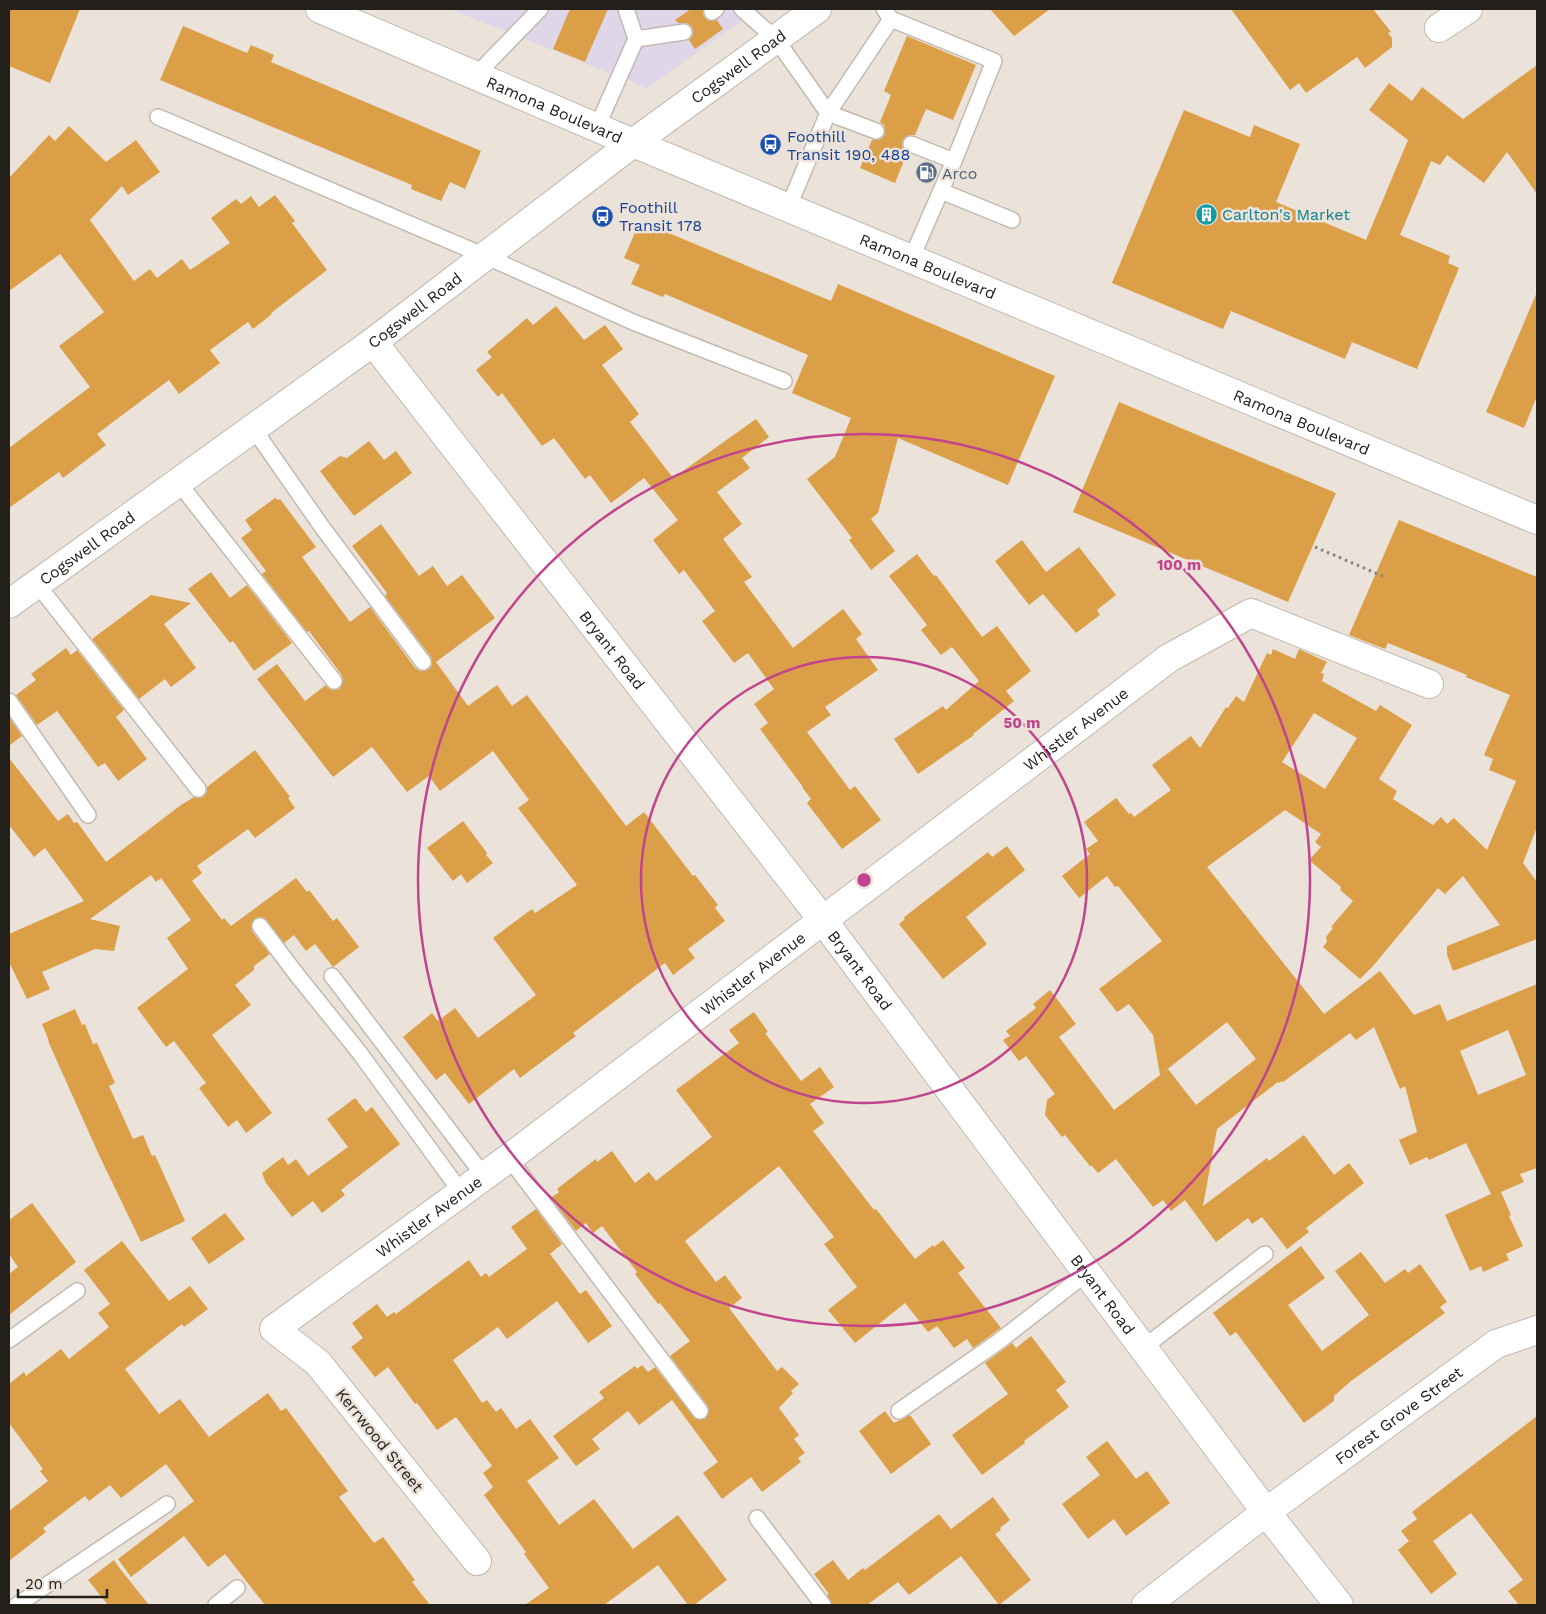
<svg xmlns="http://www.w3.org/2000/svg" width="1546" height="1614" font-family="'Work Sans',sans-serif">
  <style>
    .commercial { fill: #dfd6ea }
    .building { fill: #db9f48; fill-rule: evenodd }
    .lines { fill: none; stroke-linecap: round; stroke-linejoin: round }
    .lane-casing { stroke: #c2bab0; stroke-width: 18 }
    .street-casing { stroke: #c2bab0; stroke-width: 30 }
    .secondary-casing { stroke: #c2bab0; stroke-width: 30 }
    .primary-casing { stroke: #c2bab0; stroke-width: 30 }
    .path { stroke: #89837c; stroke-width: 3; stroke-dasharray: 2.5 4; stroke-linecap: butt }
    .lane { stroke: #fff; stroke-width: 15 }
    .street { stroke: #fff; stroke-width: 28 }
    .secondary { stroke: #fff; stroke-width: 28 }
    .primary { stroke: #fff; stroke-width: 28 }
    .ring { fill: none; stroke: #c2438e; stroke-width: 2.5 }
    .labels { text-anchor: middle; stroke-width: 5; stroke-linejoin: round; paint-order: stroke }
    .street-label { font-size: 16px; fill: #23201c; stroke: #ebe2d9 }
    .transit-label { font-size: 16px; fill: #164399; stroke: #ebe2d9; text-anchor: start }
    .service-label { font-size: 16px; fill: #4e5e75; stroke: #ebe2d9; text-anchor: start }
    .culture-label { font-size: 16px; fill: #0d838f; stroke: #ebe2d9; text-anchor: start }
    .centre { fill: #c2438e; stroke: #ebe2d9; stroke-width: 2.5 }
    .ring-label { font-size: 15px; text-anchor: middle; font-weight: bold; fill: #c2438e; stroke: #ebe2d9; stroke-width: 5; stroke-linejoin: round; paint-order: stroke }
  </style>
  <rect width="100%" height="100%" fill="#ebe2d9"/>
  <path class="commercial" d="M450,9H758L647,88Z"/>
  <path class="building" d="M9,9H80L50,83L9,66Z
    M570,9H608L585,62L553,49Z
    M691,9H703V14L705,18L709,21L717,20L723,29L695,49L689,40L693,35L692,27L687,23H678L675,20Z
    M990,9H1050L1014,36Z
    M1231,9H1373L1391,32L1388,33L1392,38V47L1365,68L1357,57L1306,93L1299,83L1290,90Z
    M183,26L247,53L251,45L274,55L271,62L481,151L465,189L450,182L441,201L411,189L412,185L160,80Z
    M907,36L976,65L953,120L926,109L915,135H909L903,140L902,146L907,153L895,183L860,168L872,140H878L882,138L885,134L884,125L880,122L891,95L884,91Z
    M1537,65V194L1507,152L1484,183L1447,155L1440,165L1431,161L1400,235L1450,256L1448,263L1459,268L1417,369L1352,342L1345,359L1231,311L1223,329L1112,283L1184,110L1250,137L1254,125L1300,144L1276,202L1366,240L1408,140L1369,110L1389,83L1412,101L1422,87L1463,119Z
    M69,126L106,162L136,140L160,172L128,195L122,186L90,220L134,281L150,269L157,278L182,259L190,270L230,243L211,218L236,199L241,204L251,196L259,207L275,195L295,221L292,223L327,270L271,313L272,314L253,329L248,322L210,350L220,363L179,394L169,380L97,434L106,445L63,478L59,472L9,508V448L90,387L59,346L104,312L60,254L9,291V178L49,135L55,141Z
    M640,221L831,301L838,284L1055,376L1008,485L898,438L878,513L871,519L895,551L871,570L849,540L852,538L807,479L835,457L851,418L792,393L808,355L665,294L663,297L631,284L640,265L624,258Z
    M1537,292V396L1524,428L1486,412Z
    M556,306L584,340L605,325L623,349L602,365L639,414L630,422L673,478L756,419L769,437L742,458L750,468L717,492L742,524L723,539L752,577L744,582L793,648L843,609L862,634L856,639L878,670L825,707L831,715L807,732L850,790L855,786L881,820L842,849L807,803L811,799L802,787H803L760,729L768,723L754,704L774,689L748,653L734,663L702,621L715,611L684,570L679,574L653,540L678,520L644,478L611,503L590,475L585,479L554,438L542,446L502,393L498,397L476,370L492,357L487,352L527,318L533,325Z
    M1119,402L1336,493L1288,602L1073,512Z
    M369,441L384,460L396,451L412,473L354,516L320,471L340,456L347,458Z
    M275,498L278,500L280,499L316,547L302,557L350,622L370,607L415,668L420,671H425L429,669L432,665L431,657L385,596L387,593L352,546L381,524L419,576L433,566L447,586L462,575L495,618L436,662L468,706L497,685L512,706L527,695L626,826L644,812L693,876L695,875L718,905L715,908L725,921L688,949L695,958L673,975L665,963L573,1033L576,1036L520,1078L514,1069L469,1104L445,1073L436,1080L403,1037L432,1013L438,1021L455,1008L478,1038L536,995L493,938L532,909L535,913L577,885L518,808L529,800L493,751L440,791L429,776L407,792L372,747L333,777L257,679L277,664L305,701L326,685L331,690L339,689L342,685L343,680L341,674L309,631L307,632L262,574L266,571L241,538L252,530L245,520Z
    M1399,520L1537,577V827L1523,863L1537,882V939L1453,971L1447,955V946L1500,925L1463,876L1445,894L1438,888L1373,966L1360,979L1323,947L1327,942L1326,937L1333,928L1331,927L1353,901L1340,890L1341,887L1309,860L1321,847L1315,842L1321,834L1285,810L1207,867L1324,1014L1380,971L1414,1015L1440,1004L1447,1021L1537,984V1168L1520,1174L1524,1182L1501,1192L1511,1215L1509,1216L1523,1246L1506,1254L1509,1260L1483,1272L1481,1266L1470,1271L1445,1215L1491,1194L1466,1143L1429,1160L1427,1157L1410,1165L1399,1140L1417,1132L1405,1086L1400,1089L1374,1027L1356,1040L1350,1033L1283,1082L1282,1081L1279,1083L1278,1082L1217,1129L1203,1206L1267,1158L1269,1161L1304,1135L1334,1175L1349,1163L1364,1183L1306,1228L1309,1232L1287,1249L1262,1217L1252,1224L1248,1218L1216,1242L1185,1200L1171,1211L1163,1200L1153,1207L1116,1159L1098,1173L1092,1166H1090L1065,1135L1062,1137L1045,1115L1047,1100L1055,1094L1026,1056L1019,1061L1003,1040L1010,1036L1006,1031L1036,1008L1033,1004L1050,990L1076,1024L1059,1037L1114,1110L1168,1069L1196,1105L1256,1059L1227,1022L1160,1075L1153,1035L1129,1004L1117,1012L1099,989L1162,941L1118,886L1115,887L1107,876L1079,898L1062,876L1090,854L1086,849L1098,841L1084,822L1116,798L1129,814L1131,813L1134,817L1171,790L1152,765L1191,736L1200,748L1226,707L1228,708L1236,696L1244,702L1267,653L1271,655L1273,649L1295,659L1299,649L1327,662L1321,673L1324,674L1322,681L1376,711L1380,705L1412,725L1379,779L1397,791L1393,799L1433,825L1441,817L1447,824L1454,818L1487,850L1516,781L1489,770L1493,759L1484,755L1510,695L1466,677L1467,675L1388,643L1385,649L1349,635ZM1314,713L1357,738L1325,789L1282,762ZM1508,1030L1526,1075L1478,1095L1460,1051Z
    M1022,540L1046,572L1079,547L1116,595L1097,610L1100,615L1076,633L1043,594L1029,605L995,561Z
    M917,554L934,576L936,575L982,637L997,626L1031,671L1006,691L1014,701L973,734L974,735L918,774L894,739L943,706L946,710L979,681L952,647L941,655L921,630L927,625L889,576Z
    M211,572L230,598L247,585L292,643L254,671L233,641L230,643L188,589Z
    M151,595L191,603L164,624L196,668L171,687L165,679L139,699L92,639Z
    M66,648L71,655L77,650L124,710L116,717L147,759L118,781L105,763L98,767L57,711L37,725L16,695L36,680L31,674Z
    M9,717L22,736L9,746Z
    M255,750L290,797L288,798L295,808L255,838L248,829L197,866L202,873L192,881L222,920L224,918L231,926L296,878L307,892L309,890L333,921L337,918L359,947L333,967L315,944L306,951L294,935L284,943L264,918L258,917L252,922V931L270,954L254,966V970L235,985L251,1005L212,1035L272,1113L246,1133L237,1120L228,1127L199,1088L206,1083L174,1041L166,1047L137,1008L188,969L167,938L191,920L161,878L156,882L151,875L130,890L129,889V891L90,919L120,926L114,951L95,949L42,972L50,989L27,999L9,962V934L84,901L45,848L34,857L9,825V758L58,821L68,814L74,823L77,822L106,862L181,805L194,797L199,798L203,797L207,792V787Z
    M463,821L487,853L486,855L493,863L467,883L461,874L453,881L427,848Z
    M1007,846L1025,870L966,917L987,944L943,979L899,924L905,919L903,918L988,852L992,857Z
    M75,1009L82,1025L85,1024L93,1044L97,1043L115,1083L109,1086L133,1139L143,1135L152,1156L155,1155L185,1221L141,1242L99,1155L48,1041H49L42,1024Z
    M754,1012L768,1032L765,1033L801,1081L820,1067L834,1087L810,1104L824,1123L813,1131L874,1210L876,1209L915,1259L933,1245L934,1247L943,1240L965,1268L958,1273L1001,1328L973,1348L967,1339L954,1348L937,1326L928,1332L905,1303L855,1343L828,1310L857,1287L824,1244L834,1237L779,1166L685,1241L716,1282L725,1275L742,1298L729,1308L777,1371L782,1367L799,1384L791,1391L793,1393L779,1408L799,1435L794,1439L805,1453L798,1458L801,1462L762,1492L751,1477L722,1499L703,1473L718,1462L672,1400L639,1425L628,1411L592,1439L600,1449L576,1466L553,1436L604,1398L599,1392L635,1366L637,1369L642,1365L648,1372L655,1367L696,1419H705L709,1410L707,1405L670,1356L690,1341L660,1303L658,1304L635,1274L637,1272L602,1226L593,1233L586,1223L576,1231L551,1198L559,1192L557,1189L571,1178L596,1159L597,1162L612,1151L635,1183L649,1172L656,1181L712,1137L676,1090L739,1043L729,1030Z
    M355,1098L366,1112L372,1107L400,1144L341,1190L345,1195L322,1213L313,1201L292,1217L266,1183L262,1173L283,1157L288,1165L296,1159L308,1176L348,1147L327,1119Z
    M32,1203L76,1262L9,1315V1274L18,1267L9,1254V1220Z
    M536,1209L562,1244L550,1254L580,1294L586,1290L612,1326L588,1343L557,1301L507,1339L498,1327L453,1360L482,1403L487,1400L496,1412L501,1408L516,1429L530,1419L559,1458L527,1481L559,1525L594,1499L633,1549L678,1515L727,1580L694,1605H688L658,1565L604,1605H525L549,1588L524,1554L526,1552L484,1495L493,1487L483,1473L492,1466L456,1417L437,1430L417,1403L415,1404L388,1367L375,1377L351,1347L363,1338L352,1323L377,1304L387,1317L394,1312L396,1314L469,1260L481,1277L486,1273L489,1277L527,1249L511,1227Z
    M225,1213L245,1239L209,1264L191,1238Z
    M122,1241L169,1301L190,1286L208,1309L184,1327L182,1324L125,1369L159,1414L180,1399L209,1437L268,1393L281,1411L286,1408L348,1491L339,1497L374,1543L383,1537L415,1580L412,1582L430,1605H265L225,1554L208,1567L184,1536L131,1577L118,1559L194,1501L166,1464L121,1498L110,1485L89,1501L85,1496L43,1528L46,1532L9,1561V1511L48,1481L40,1471L43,1469L9,1423V1384L24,1372L26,1376L61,1349L69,1359L109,1327L98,1313L110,1304L84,1270Z
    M1301,1246L1325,1278L1288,1305L1322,1351L1369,1315L1335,1271L1361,1252L1385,1283L1405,1269L1408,1273L1420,1264L1447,1302L1440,1307L1445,1313L1351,1381L1334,1396V1401L1304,1423L1236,1332L1230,1336L1213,1313Z
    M1031,1336L1066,1382L1056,1390L1069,1407L1024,1441L1025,1443L982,1475L952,1435L1008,1394L985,1363L1012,1343L1016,1348Z
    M885,1411L894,1423L910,1415L931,1444L891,1474L859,1431Z
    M1537,1416V1605H1519L1508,1591L1523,1580L1471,1513L1433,1541L1457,1574L1431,1594L1398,1550L1409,1541L1401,1531L1417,1519L1412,1512Z
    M1107,1441L1136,1479L1147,1471L1170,1503L1126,1536L1114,1519L1088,1539L1062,1504L1100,1475L1086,1457Z
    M993,1497L1010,1520L1000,1528L1001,1530L995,1534L1031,1580L999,1605L961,1556L909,1595L898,1582L867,1605H832L827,1595L829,1594L814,1574L833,1560L848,1580L863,1568L865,1570L939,1514L951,1529Z
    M114,1560L121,1570L149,1605H108L88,1580Z"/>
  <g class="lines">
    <defs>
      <path id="lane" d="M742,9L776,39L828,113L891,19
        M884,9L891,19L994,61L954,161
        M712,12L716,9
        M636,39L684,32
        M475,76L540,9
        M158,117L485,256L633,322L784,381
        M597,127L636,39L626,9
        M911,144L954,161L911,259
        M941,191L1012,220
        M788,208L828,113L876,131
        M253,428L322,527L423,662
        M178,482L334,681
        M37,584L198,789
        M9,701L88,815
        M260,926L297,975L359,1052L461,1192
        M332,976L484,1176
        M509,1158L700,1411
        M9,1340L77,1291
        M1143,1348L1265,1254
        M899,1411L998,1342L1087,1273
        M757,1518L823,1605
        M17,1605L167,1504
        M216,1605L237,1588"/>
      <g id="street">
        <path d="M1439,28L1468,9"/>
        <path id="s1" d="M373,342L822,919L1266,1512L1339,1605"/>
        <path id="s2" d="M477,1561L318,1363L274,1329L509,1158L1169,658L1251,613L1429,684"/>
        <path id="s3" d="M1146,1605L1266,1512L1496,1344L1537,1330"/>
      </g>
      <g id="secondary">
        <path id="s4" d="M9,604L373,342L633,143L817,9"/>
      </g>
      <g id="primary">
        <path id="s5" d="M320,9L633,143L1537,520"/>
      </g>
    </defs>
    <use href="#lane" class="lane-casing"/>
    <use href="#street" class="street-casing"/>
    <use href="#secondary" class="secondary-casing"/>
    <use href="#primary" class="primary-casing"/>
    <path class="path" d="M1315,547L1385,577"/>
    <use href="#lane" class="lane"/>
    <use href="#street" class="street"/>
    <use href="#secondary" class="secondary"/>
    <use href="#primary" class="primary"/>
  </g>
  <g class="ring">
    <circle cx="864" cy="880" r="223"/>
    <circle cx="864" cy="880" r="446"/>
  </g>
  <defs>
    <symbol id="bus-disc" viewBox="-11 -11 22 22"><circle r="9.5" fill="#1a4fb4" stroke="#ebe2d9"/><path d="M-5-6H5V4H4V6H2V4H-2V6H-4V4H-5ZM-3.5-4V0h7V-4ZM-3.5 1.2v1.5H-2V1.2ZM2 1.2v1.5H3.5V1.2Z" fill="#fff"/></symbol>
    <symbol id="fuel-disc" viewBox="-11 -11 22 22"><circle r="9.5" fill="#5c6f8a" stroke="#ebe2d9"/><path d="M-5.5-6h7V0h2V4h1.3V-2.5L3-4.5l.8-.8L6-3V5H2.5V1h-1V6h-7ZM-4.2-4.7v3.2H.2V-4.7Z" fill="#fff"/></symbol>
    <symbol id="building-disc" viewBox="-11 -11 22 22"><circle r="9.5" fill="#0f9aa8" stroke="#ebe2d9"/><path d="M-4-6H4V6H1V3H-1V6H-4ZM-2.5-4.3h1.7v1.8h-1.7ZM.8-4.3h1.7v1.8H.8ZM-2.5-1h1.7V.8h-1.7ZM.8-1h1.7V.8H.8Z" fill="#fff"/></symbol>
  </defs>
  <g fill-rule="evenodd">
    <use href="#bus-disc" x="758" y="132" width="25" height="25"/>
    <use href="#fuel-disc" x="914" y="160" width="25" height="25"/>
    <use href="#building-disc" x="1194" y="202" width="25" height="25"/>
    <use href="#bus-disc" x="590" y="204" width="25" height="25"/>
  </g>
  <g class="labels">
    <g class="street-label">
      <text dy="6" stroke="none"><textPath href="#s4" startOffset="906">Cogswell Road</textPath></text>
      <text dy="6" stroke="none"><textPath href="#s5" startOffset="255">Ramona Boulevard</textPath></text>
      <text dy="6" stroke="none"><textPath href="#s5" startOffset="660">Ramona Boulevard</textPath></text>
      <text dy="6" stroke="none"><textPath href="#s4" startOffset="501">Cogswell Road</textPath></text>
      <text dy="6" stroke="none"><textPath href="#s5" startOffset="1065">Ramona Boulevard</textPath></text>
      <text dy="6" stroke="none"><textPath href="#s4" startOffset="96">Cogswell Road</textPath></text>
      <text dy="6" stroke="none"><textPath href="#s1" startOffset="390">Bryant Road</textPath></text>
      <text dy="6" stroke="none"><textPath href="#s2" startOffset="1311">Whistler Avenue</textPath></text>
      <text dy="6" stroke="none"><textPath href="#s1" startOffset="795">Bryant Road</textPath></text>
      <text dy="6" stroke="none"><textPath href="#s2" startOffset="906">Whistler Avenue</textPath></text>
      <text dy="6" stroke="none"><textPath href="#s2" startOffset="501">Whistler Avenue</textPath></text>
      <text dy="6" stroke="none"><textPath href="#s1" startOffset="1200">Bryant Road</textPath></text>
      <text dy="6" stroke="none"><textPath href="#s3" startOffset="316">Forest Grove Street</textPath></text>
      <text transform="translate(380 1440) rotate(51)" y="6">Kerrwood Street</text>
    </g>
    <g class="transit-label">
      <text x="787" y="142">Foothill<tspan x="787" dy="18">Transit 190, 488</tspan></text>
      <text x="619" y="213">Foothill<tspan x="619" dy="18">Transit 178</tspan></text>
    </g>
    <g class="service-label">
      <text x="942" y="179">Arco</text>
    </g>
    <g class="culture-label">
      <text x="1222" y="220">Carlton's Market</text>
    </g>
  </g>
  <circle cx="864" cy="880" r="8" class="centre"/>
  <g class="ring-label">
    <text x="1179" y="570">100 m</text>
    <text x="1022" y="728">50 m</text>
  </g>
  <rect width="1546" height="1614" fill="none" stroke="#23201c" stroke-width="20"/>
  <path d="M18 1589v8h89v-8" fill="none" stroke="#23201c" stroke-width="2.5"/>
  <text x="25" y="1589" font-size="15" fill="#23201c" stroke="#ebe2d9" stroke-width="4" paint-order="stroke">20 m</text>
</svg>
